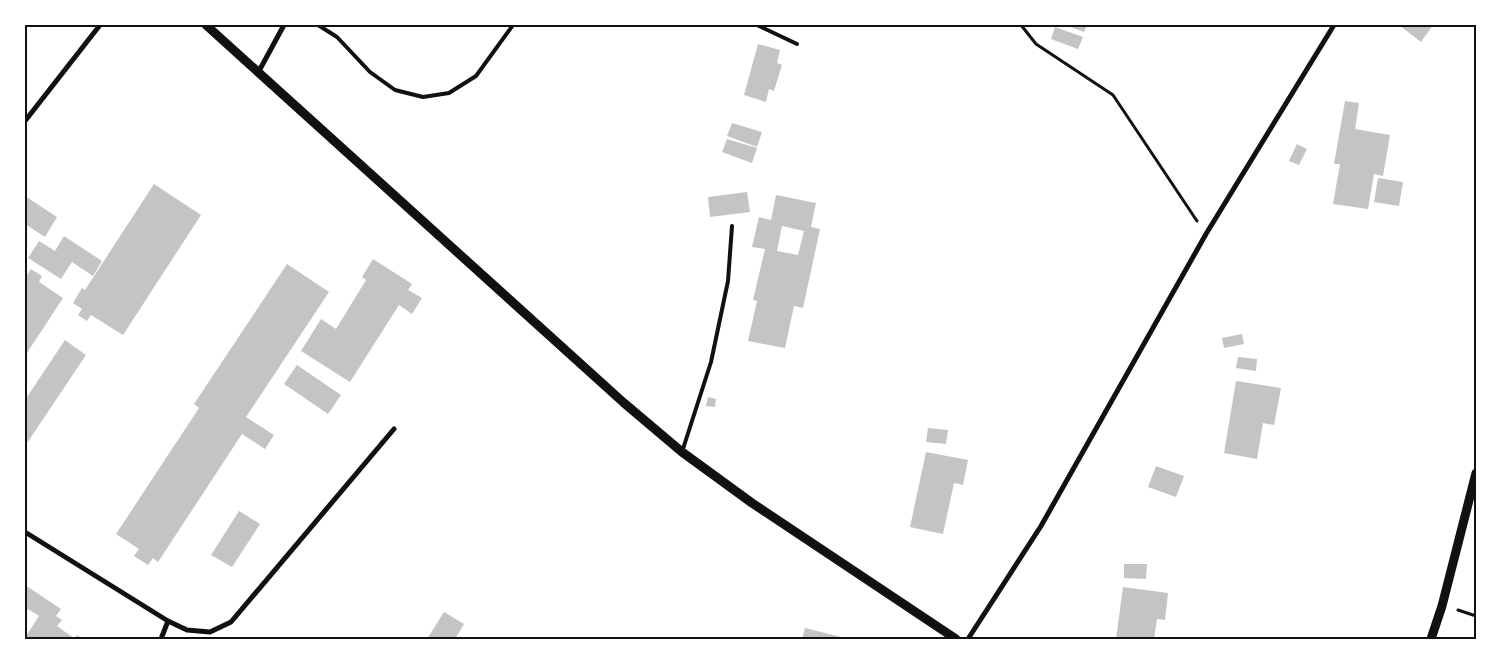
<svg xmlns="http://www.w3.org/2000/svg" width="1501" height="664" font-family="Lato,sans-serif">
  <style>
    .building { fill: #c4c4c4; fill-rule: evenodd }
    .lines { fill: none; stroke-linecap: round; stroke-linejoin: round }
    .path { stroke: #111; stroke-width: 3 }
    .service { stroke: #111; stroke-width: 4 }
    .minor { stroke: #111; stroke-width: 5 }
    .tertiary { stroke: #111; stroke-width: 9 }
    .neatline { fill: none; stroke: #111; stroke-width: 2 }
  </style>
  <rect width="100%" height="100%" fill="#fff"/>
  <path class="building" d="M1065,25H1087L1084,32Z
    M1399,25H1433L1421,42Z
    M1055,27L1083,37L1078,49L1051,39Z
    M758,44L780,50L777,63L782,65L774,91L769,89L766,102L744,95Z
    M1345,101L1359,103L1355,129L1390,135L1383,176L1374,174L1368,209L1333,204L1340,164H1334Z
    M732,123L762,132L757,147L727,136Z
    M727,139L757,148L752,163L722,152Z
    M1297,144L1307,149L1299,165L1289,161Z
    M1378,178L1403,182L1399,206L1374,202Z
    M154,184L201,215L123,335L91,315L87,321L78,315L82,309L73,303L82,288L85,290Z
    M747,192L750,212L710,217L708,197Z
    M776,195L816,203L811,227L820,229L803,308L794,306L785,348L748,341L757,301L753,300L765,249L752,247L759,217L771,220ZM782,226L804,231L798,255L777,251Z
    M25,196L57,217L45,237L25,224Z
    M64,236L102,261L93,276L72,262L61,279L28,258L39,241L55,251Z
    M373,259L412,284L408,290L422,298L412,314L399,305L350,382L301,351L321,319L336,329L366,280L362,277Z
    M287,264L329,292L246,417L274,435L265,449L242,434L158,562L153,558L148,565L134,556L139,549L116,534L199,408L194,404Z
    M31,269L42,276L39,282L63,298L25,356V273L27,275Z
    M1242,334L1244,344L1224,348L1222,338Z
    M65,340L86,355L25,446V400Z
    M1238,357L1257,359L1256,371L1236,368Z
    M297,365L341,395L328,414L284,384Z
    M1236,381L1281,388L1274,425L1263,423L1257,459L1224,453Z
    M708,397L716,399L715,407L706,406Z
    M928,428L948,430L946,444L926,442Z
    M926,452L968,460L963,485L954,483L943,534L910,527Z
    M1156,466L1184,476L1176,497L1148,487Z
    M239,511L260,524L232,567L211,555Z
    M1124,564H1147L1146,579L1124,578Z
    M25,585L61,609L56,616L62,620L57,626L75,639L77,635L83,639H25V635L26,636L39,616L28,609L25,613Z
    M1123,587L1168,593L1165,620L1157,619L1154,639H1116Z
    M444,612L464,624L455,639H427Z
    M805,628L841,637V639H802Z"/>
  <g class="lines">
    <path class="path" d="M1021,25L1036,44L1113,95L1197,221
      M1458,610L1476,616"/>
    <path class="service" d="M318,25L337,37L370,72L395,90L423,97L449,93L476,76L513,25
      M757,25L797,44
      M682,452L711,362L728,281L732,226"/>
    <path class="minor" d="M259,71L284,25
      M25,121L100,25
      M25,532L168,621L187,630L210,632L231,622L394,429
      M161,639L168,621
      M968,639L1041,526L1206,234L1334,25"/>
    <path class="tertiary" d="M206,25L624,403L682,452L752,503L956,639
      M1431,639L1442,606L1476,473"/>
  </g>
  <rect width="1501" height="664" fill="none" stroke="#ffffff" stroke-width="52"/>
  <rect x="26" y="26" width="1449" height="612" class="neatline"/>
</svg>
